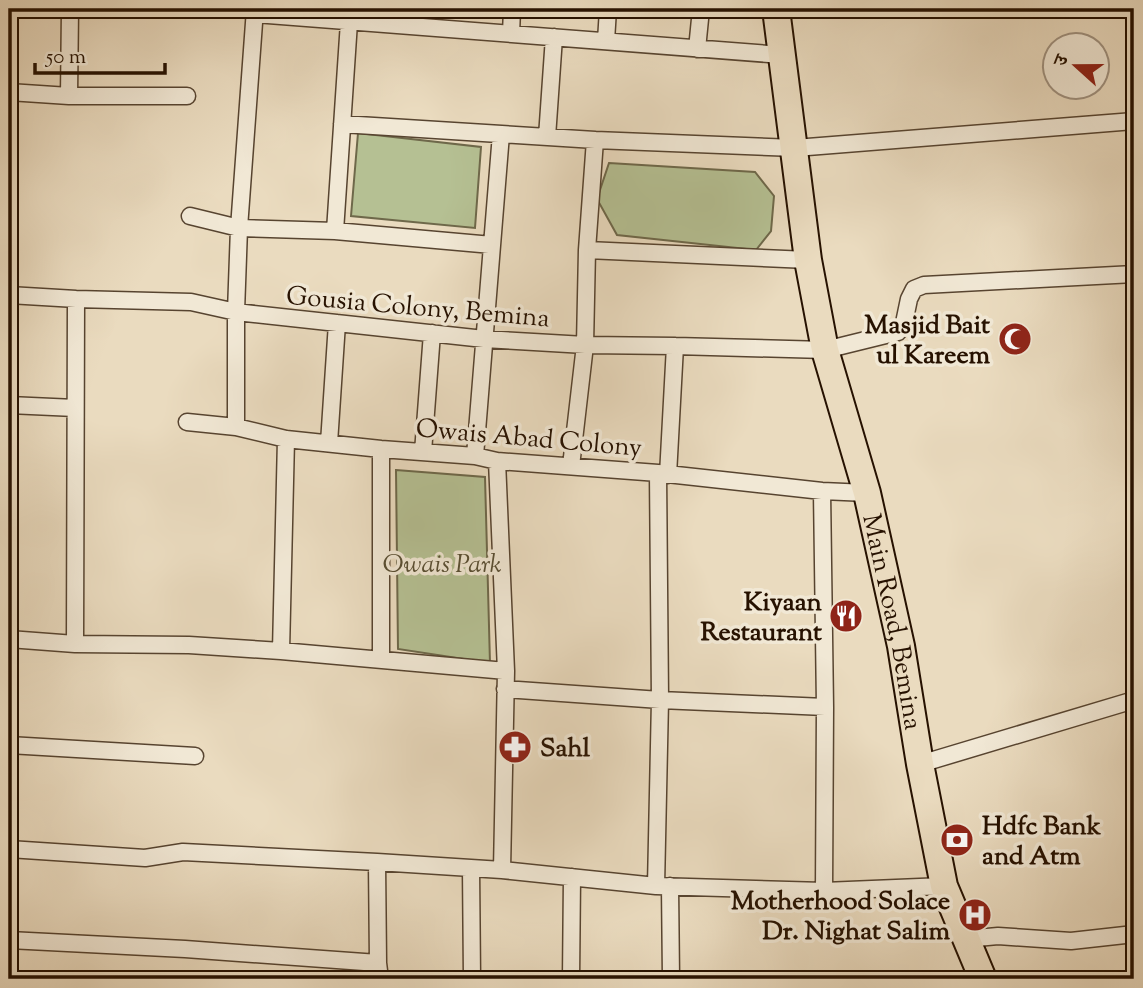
<svg xmlns="http://www.w3.org/2000/svg" width="1143" height="988" font-family="'Sorts Mill Goudy','Noto Serif Devanagari',serif">
  <style>
    .green { fill: #b5c093; stroke: #6e684a; stroke-width: 2 }
    .lines { fill: none; stroke-linecap: round; stroke-linejoin: round }
    .minor-casing { stroke: #574430; stroke-width: 19 }
    .primary-casing { stroke: #261100; stroke-width: 30 }
    .minor { stroke: #f1e8d5; stroke-width: 16 }
    .primary { stroke: #eadbbf; stroke-width: 26 }
    .labels { text-anchor: middle; stroke-width: 7; stroke-linejoin: round; paint-order: stroke }
    .street-label { font-size: 26px; fill: #261100; stroke: #f1e8d5 }
    .poi-label { font-size: 26px; font-weight: bold; fill: #261100; stroke: #f1e8d5; text-anchor: end }
    .park-label { font-size: 26px; font-style: italic; fill: #584e33; stroke: #f1e8d5 }
  </style>
  <rect width="100%" height="100%" fill="#eadbbf"/>
  <filter id="stains"><feTurbulence type="fractalNoise" baseFrequency=".00286" numOctaves="4"/><feColorMatrix values="0 0 0 0 .2 0 0 0 0 .09 0 0 0 0 .02 0 0 0 .5 -.17"/></filter>
  <radialGradient id="worn" r=".72"><stop offset=".6" stop-color="#630" stop-opacity="0"/><stop offset="1" stop-color="#630" stop-opacity=".3"/></radialGradient>
  <path class="green" d="M358,133L481,147L475,228L351,216Z
    M609,163L755,172L774,196L771,231L756,250L617,235L597,199Z
    M396,470L485,477L490,663L398,649Z"/>
  <g class="lines">
    <defs>
      <path id="minor" d="M255,14L782,55
        M511,34L512,9
        M606,41L608,9
        M697,49L701,9
        M9,92L69,96H187
        M69,96L70,9
        M342,124L595,140L795,148L1134,121
        M547,137L554,37
        M190,216L239,228L335,231L492,245
        M335,231L349,22
        M587,250L808,260
        M9,295L76,299L191,302L236,312L484,339L585,345L675,346L825,350L898,332L904,323L909,299L914,289L924,285L1134,274
        M9,405L75,408
        M187,422L236,427L286,439L381,449L475,456L497,461L658,473L822,491L867,493
        M236,427V312L239,228L255,9
        M329,443L337,323
        M423,452L432,333
        M475,456L501,134
        M497,461L506,671L502,870
        M571,466L585,345L587,250L595,140
        M668,475L675,346
        M822,491L825,707L824,891
        M9,639L75,644L189,645L281,651L506,671
        M75,644L76,299
        M281,651L286,439
        M381,660V449
        M505,689L660,700L825,707
        M9,745L195,756
        M920,764L1134,700
        M9,849L145,858L183,852L377,862L502,870L656,886L824,891L944,886
        M377,862L378,963L380,979
        M471,868L472,979
        M656,886L660,700L658,473
        M670,886L671,979
        M966,939L998,936L1071,941L1134,934
        M9,940L185,949L378,963
        M571,979L572,877"/>
      <g id="primary">
        <path id="s1" d="M776,9L808,260L825,350L867,493L901,646L920,764L944,886L983,979"/>
      </g>
    </defs>
    <use href="#minor" class="minor-casing"/>
    <use href="#primary" class="primary-casing"/>
    <use href="#minor" class="minor"/>
    <use href="#primary" class="primary"/>
  </g>
  <defs>
    <symbol id="mosque-disc" viewBox="-11 -11 22 22"><circle r="9.5" fill="#8f2418" stroke="#f1e8d5"/><path d="M3.5-4.9A6 6 0 1 0 3.5 4.9A5 5 0 1 1 3.5-4.9Z" fill="#fff"/></symbol>
    <symbol id="restaurant-disc" viewBox="-11 -11 22 22"><circle r="9.5" fill="#8f2418" stroke="#f1e8d5"/><path d="M-5-6h1v4h1v-4h1v4h1v-4h1v5L-1.5 .5V6h-2V.5L-5-1ZM5-6V6H3V1.5H1.5Q1.5-4 5-6Z" fill="#fff"/></symbol>
    <symbol id="pharmacy-disc" viewBox="-11 -11 22 22"><circle r="9.5" fill="#8f2418" stroke="#f1e8d5"/><path d="M-2-6h4v4h4v4h-4v4h-4v-4h-4v-4h4Z" fill="#fff"/></symbol>
    <symbol id="bank-disc" viewBox="-11 -11 22 22"><circle r="9.5" fill="#8f2418" stroke="#f1e8d5"/><path d="M-6-4H6V4H-6ZM0-2.3a2.3 2.3 0 1 0 0 4.6a2.3 2.3 0 1 0 0-4.6Z" fill="#fff"/></symbol>
    <symbol id="hospital-disc" viewBox="-11 -11 22 22"><circle r="9.5" fill="#8f2418" stroke="#f1e8d5"/><path d="M-5-5h3v3.5h4V-5h3V5h-3V1.5h-4V5h-3Z" fill="#fff"/></symbol>
  </defs>
  <g fill-rule="evenodd">
    <use href="#mosque-disc" x="996" y="320" width="38" height="38"/>
    <use href="#restaurant-disc" x="827" y="597" width="38" height="38"/>
    <use href="#pharmacy-disc" x="496" y="728" width="38" height="38"/>
    <use href="#bank-disc" x="938" y="821" width="38" height="38"/>
    <use href="#hospital-disc" x="956" y="896" width="38" height="38"/>
  </g>
  <g class="labels">
    <g class="street-label">
      <text transform="translate(418 306) rotate(5)" y="9">Gousia Colony, Bemina</text>
      <text transform="translate(529 437) rotate(5)" y="9">Owais Abad Colony</text>
      <text dy="9" stroke="none"><textPath href="#s1" startOffset="625">Main Road, Bemina</textPath></text>
    </g>
    <g class="poi-label">
      <text x="990" y="333">Masjid Bait<tspan x="990" dy="30">ul Kareem</tspan></text>
      <text x="822" y="610">Kiyaan<tspan x="822" dy="30">Restaurant</tspan></text>
      <text x="540" y="756" text-anchor="start">Sahl</text>
      <text x="982" y="834" text-anchor="start">Hdfc Bank<tspan x="982" dy="30">and Atm</tspan></text>
      <text x="950" y="909">Motherhood Solace<tspan x="950" dy="30">Dr. Nighat Salim</tspan></text>
    </g>
    <g class="park-label">
      <text x="442" y="572">Owais Park</text>
    </g>
  </g>
  <rect width="1143" height="988" fill="none" stroke="#eadbbf" stroke-width="35"/>
  <rect x="10" y="10" width="1122" height="967" fill="none" stroke="#261100" stroke-width="3.5"/>
  <rect x="18" y="18" width="1108" height="953" fill="none" stroke="#261100" stroke-width="2"/>
  <g transform="translate(1076 66) rotate(291)"><circle r="33" fill="#f1e8d5" stroke="#a09280" stroke-width="2"/>
  <path d="M0-5L12 26L0 18L-12 26Z" fill="#8f2418"/>
  <text y="-10" font-size="19" font-weight="bold" text-anchor="middle" fill="#261100">उ</text>
  </g>
  <path d="M35 63v10h130v-10" fill="none" stroke="#261100" stroke-width="3.5"/>
  <text x="46" y="63" font-size="21" fill="#261100" stroke="#f1e8d5" stroke-width="5" paint-order="stroke">50 m</text>
  <rect width="100%" height="100%" filter="url(#stains)"/>
  <rect width="100%" height="100%" fill="url(#worn)"/>
</svg>
